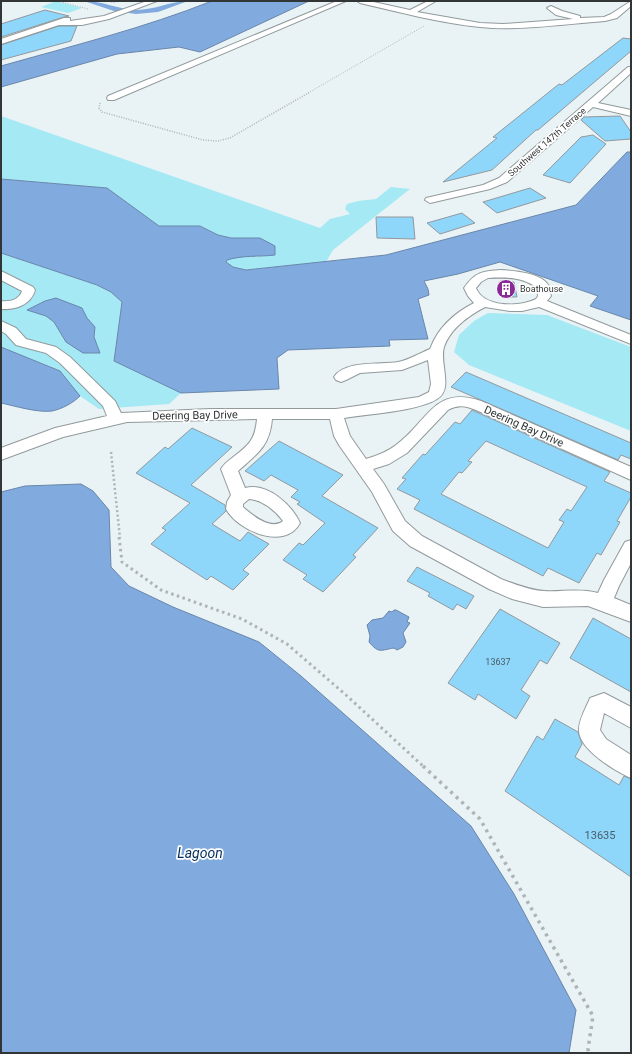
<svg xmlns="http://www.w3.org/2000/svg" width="632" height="1054" font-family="Roboto,sans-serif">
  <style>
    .green { fill: #a5e9f5 }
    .water { fill: #81aade; stroke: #6987ab }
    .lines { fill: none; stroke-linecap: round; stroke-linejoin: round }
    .canal { fill: #81aade; fill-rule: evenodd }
    .building { fill: #8fd6fb; stroke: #92999d; fill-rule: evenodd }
    .minor-casing { stroke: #929a9c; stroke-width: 2 }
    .path-far4 { stroke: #adb4b6; stroke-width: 1; stroke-dasharray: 1 1.5; stroke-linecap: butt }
    .path-far3 { stroke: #adb4b6; stroke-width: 1.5; stroke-dasharray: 1 1.5; stroke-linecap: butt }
    .path-far2 { stroke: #adb4b6; stroke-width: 2.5; stroke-dasharray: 2 2.5; stroke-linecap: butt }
    .path-far1 { stroke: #adb4b6; stroke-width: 3; stroke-dasharray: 2.5 3.5; stroke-linecap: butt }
    .path { stroke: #adb4b6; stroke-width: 3.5; stroke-dasharray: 3 4.5; stroke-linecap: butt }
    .minor { fill: #fff; fill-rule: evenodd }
    .labels { text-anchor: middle; stroke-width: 3.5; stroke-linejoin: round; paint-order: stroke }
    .far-street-label { font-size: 9px; fill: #313535; stroke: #fff }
    .far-poi-label { font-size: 9px; fill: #313535; stroke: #fff; text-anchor: start }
    .number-label { font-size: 9px; fill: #485d66 }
    .street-label { font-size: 11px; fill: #313535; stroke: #fff }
    .near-number-label { font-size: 11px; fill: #485d66 }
    .near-water-label { font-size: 14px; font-style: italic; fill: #022d5b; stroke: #fff }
  </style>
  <rect width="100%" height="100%" fill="#e9f2f4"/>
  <path class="green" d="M56,1L82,8L68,13L41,7Z
    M1,116L320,228L330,219L350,214L345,209L347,204L358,201L376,199L391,187L410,189L333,250L326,262L246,270L233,267L226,262L227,260L243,255L259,257L260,238H231L218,235L200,226H159L107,188L1,179Z
    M1,253L97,285L111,292L122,301L114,361L181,393L169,404L99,409L80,396L60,371L1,347Z
    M488,313L547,315L631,347V431L469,365L454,352L459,335L474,321Z"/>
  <path class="water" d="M212,1H309L200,52L179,47L117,54L1,87V66C72,46 144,28 212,1Z
    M627,152H631V320L590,306L598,296L500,262L458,274L424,281L428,289L429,295L418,299L428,339L389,340L390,346L288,350L277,358L279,389L181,393L114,361L122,302L111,292L97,285L1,253V179L107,188L159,226H200L218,235L231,238H260L275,246V255C258,257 243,255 227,260L226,262L233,267L246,270L386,255L576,205Z
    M56,298L82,308L87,318L95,327L94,337L100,353H83L66,342L54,322L46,316L27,310L45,301Z
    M1,347L60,371L80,396C73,403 62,409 52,411C38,413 15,406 1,403Z
    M81,484L93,491L109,510L111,567L129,586L173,607L259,642L301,676L471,826L514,894L576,1010L569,1053H1V492L25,486Z
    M394,610H396L409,617L407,622L410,623L403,633L406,642L403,647L397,650L394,648C381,650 379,654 369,642L370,636L367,625L372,620L383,618L389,611L392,612Z"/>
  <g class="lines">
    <path class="canal" d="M84,1C102,1 118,9 136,10C155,10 171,1 188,1L158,12L136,14L114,11Z"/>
  </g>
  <path class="building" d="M45,10L69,16L64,17L1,37V24Z
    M59,26H77L71,41L1,60V45Z
    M623,38L631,39V51L538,130H536L492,170L443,182L497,138L493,137L559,84L562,85Z
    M620,116L631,132V139L605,141L581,120L584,117Z
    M593,135L606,144L570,183L543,175L581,137Z
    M530,188L546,198L497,213L483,202Z
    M462,213L475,223L440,234L427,223Z
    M376,217H413L415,239L377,238Z
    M500,281L514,282L517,297H503Z
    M466,372L631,443V459L621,455L618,460L451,387Z
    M472,410L610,472L604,481L631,493V497L617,521L620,522L601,555L597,553L579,583L548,568L543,576L414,509L420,500L397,489L406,479L402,478L423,454L425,455L455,422L460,424ZM486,441L587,487L571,511L567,509L559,520L564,522L548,548L441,494L459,472L462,473L472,462L468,461Z
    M192,428L232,447L191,485L225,505L226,511L212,524L240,541L248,532L269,544L243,570L249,574L233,590L211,576L207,580L151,544L166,530L162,528L190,503L136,473L165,447L168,449Z
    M279,441L343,475L322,496L378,528L353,555L356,557L323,592L303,579L307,575L283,560L299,543L303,545L325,523L297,504L300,502L291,497L298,490L271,475L264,481L245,471Z
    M417,567L474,596L466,609L457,604L453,610L428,596L430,593L407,581Z
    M500,609L560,643L547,664L540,660L521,690L530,696L516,719L478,694L475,700L448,683Z
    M593,618L631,639V692L570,658Z
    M555,719L578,732L582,744L575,757L619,785L624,776L631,779V877L505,791L537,736L543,740Z"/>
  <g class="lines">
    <defs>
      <path id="minor" d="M147,1H157L109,19L82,25H59L1,44V39L64,18H70V21L104,16Z
        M337,1H346L114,100H108L107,98L108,96Z
        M357,1H369L410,10L428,1H436L417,12L480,23L503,24L573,19L556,15L547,8L551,6L562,11L580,16V18L604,17L611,14L631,1V6L617,18L605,21C566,24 518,31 480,27C439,23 400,12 360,3Z
        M628,67H631V73L598,103L631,110V116L593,107L507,182L490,189L430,203L425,200L426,198L483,185L499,178Z
        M501,270C514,271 542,273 549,286C550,289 550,293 551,296L547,301L631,335V344L539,307L522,311H510L485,307C468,316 450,329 444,347C439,363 454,389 437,399C419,411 367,414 344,418L350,436L366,459C376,456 387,452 396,445C428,422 434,385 481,401L631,467V480L476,410C466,406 458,404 448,410L407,453L389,464L373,469L384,484L405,521L422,536L501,579C514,584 530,590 544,591C562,592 580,588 598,593L604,580L625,542L631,540V563L619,586L614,598L631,605V622L588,606L543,607L512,599L489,589L410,546L393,531L372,492L339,445L334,436L330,419H272C270,446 257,454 238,471L245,488C267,482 292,505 300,523C285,551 238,531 226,509L227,502L231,495L221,469C224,464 228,461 232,458C249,445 255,440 257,419L127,422L63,437L1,460V448L55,428L107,416L103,406L60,363L46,353L16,345L6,334L1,331V321L16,328L26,339L56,347L70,357L115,401L121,413L210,409H336L419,397L429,392L431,384L428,360L402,370L360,373L346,380L341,382L336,380L334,377C345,360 380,365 398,362C409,360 420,353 430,349C438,328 454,313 474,303L468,296L464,288C475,272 483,271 501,270ZM488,278C506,277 523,277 537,288L538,296L536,299C520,307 484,308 476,288L481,282ZM249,499C262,500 275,510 283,521C271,531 252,515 243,507V504Z
        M1,271L33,287L35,290C31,305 15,310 1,309V301C10,302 19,300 22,291L1,280Z
        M604,693L631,707V728L604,713L600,730L606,739L631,755V778C615,771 580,750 579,731C578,721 586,708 590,698Z"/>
    </defs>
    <use href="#minor" class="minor-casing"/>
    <path class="path-far4" d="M58,1L88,9
      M106,1L116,3
      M308,93L424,26"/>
    <path class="path-far3" d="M100,103L99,108L102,112L203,140L218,141L230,138L310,92"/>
    <path class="path-far2" d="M111,452L120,538"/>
    <path class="path-far1" d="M119,537L122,562L161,590L242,619L287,644L346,695L424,767"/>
    <path class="path" d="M423,766L480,819L593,1016L588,1049L589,1053"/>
    <use href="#minor" class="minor"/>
  </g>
  <defs>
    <symbol id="building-disc" viewBox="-11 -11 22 22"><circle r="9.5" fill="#872b97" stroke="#fff"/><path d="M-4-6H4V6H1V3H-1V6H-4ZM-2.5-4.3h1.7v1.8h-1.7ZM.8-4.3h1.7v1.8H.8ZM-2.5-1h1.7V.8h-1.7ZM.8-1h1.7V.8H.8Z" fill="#fff"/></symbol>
  </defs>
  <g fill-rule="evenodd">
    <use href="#building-disc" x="495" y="278" width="22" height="22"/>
  </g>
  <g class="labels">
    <g class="far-street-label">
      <text transform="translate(547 142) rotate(-41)" y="3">Southwest 147th Terrace</text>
    </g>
    <g class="far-poi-label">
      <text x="520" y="292">Boathouse</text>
    </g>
    <g class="number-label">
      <text x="498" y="665">13637</text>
    </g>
    <g class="street-label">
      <text transform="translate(195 415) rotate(-1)" y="4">Deering Bay Drive</text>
      <text transform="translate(524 426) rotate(24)" y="4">Deering Bay Drive</text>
    </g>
    <g class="near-number-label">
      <text x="600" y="839">13635</text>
    </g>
    <g class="near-water-label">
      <text x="200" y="858">Lagoon</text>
    </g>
  </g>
  <rect width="632" height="1054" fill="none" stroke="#313535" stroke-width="4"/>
</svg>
